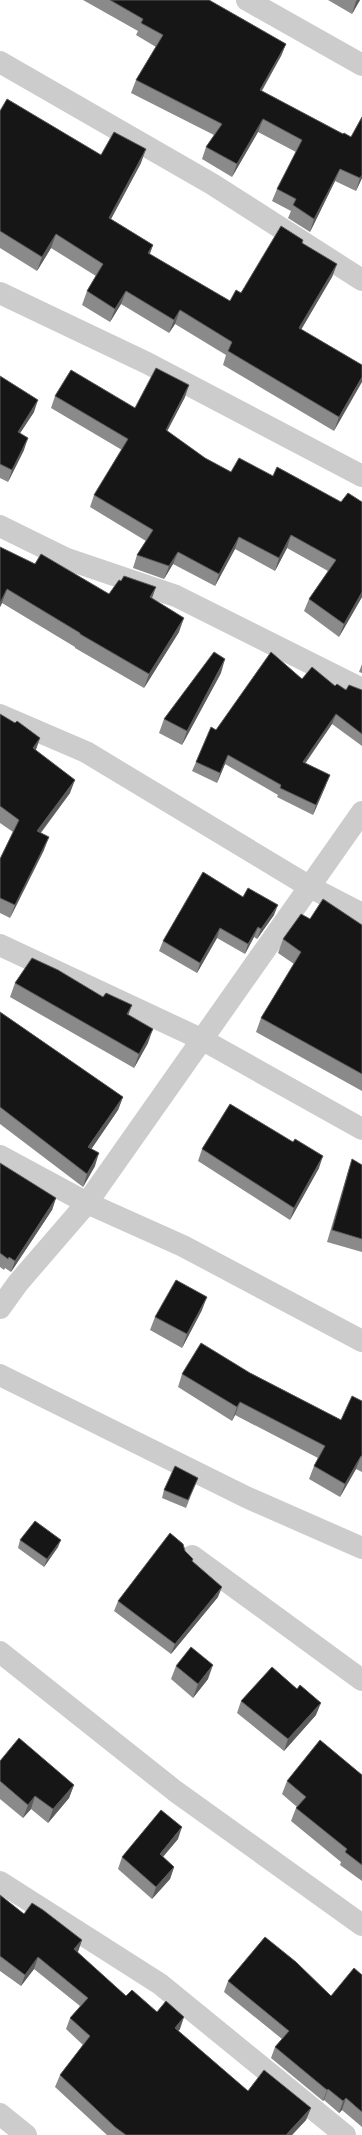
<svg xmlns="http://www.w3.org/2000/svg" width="362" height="2135" font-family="Manrope,sans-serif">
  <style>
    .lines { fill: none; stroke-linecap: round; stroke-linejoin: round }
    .minor { stroke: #ccc; stroke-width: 22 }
    .wall { fill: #8a8a8a }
    .shaded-wall { fill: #5c5c5c }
    .building { fill: #161616; stroke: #5c5c5c }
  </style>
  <rect width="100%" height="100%" fill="#fff"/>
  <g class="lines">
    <path class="minor" d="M247,0L362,65
      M0,62L212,184L362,280
      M0,293L147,363L362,476
      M0,526L67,559L176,596L362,689
      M0,715L86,752L310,887L362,914
      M0,945L203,1040L362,1129
      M0,1156L87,1203L183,1246L362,1341
      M0,1308L18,1283L87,1203L362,812
      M0,1375L246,1497L362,1548
      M192,1556L362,1680
      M0,1652L175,1791L362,1925
      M0,1882L160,1984L345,2135
      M0,2114L26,2135"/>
  </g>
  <path class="wall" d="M83,0H209L286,44L281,56L262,91L343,134L351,137L362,117V178L356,191L335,181L310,232L288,218L291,211L272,201L277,189L296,152L258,132L232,177L202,159L206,147L214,135L131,93L136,80L156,47L136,35L138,31Z
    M328,0H360L352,14Z
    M0,111L101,155L141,163L111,219L153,245L150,254L230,301L303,240L302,243L337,264L332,277L301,329L362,365L334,431L223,365L226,355L175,324L169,333L121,304L110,322L82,305L87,291L96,276L51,248L37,271L0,248Z
    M0,376L34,412L20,433L24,450L8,482L0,478Z
    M55,396L135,408L185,397L167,431L205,458L231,472L273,476L277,467L362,597L339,637L304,611L309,599L328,571L287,548L275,571L235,549L215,586L173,564L164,579L133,568L137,555L146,541L90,507L94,495L122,450L51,408Z
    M0,547L35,564L109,594L151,598L179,632L144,688L75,648V647L2,603L0,607Z
    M362,664V673L359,672Z
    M221,673L182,745L159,733L164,719Z
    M302,679L335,686L346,690H362V746L332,724L305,764L326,785L313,815L277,797L278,795L225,764L217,783L192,771L196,762L216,730Z
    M0,714L40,738L36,750L70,793L41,833L44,850L10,918L0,913V859L13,832L0,823Z
    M243,897L274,915L257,939L254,937L245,954L217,938L197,973L159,951L163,941Z
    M310,919L362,925V1091L256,1032L261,1018L294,964L278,953L283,939Z
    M15,983L103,997L132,1005L128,1015L148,1043L134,1068L10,997Z
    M0,1012L123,1097L118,1110L91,1149L95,1166L83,1187L0,1124Z
    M202,1149L319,1168L290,1220L198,1161Z
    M352,1159L362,1165V1252L327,1242L348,1171Z
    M0,1163L56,1198L52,1210L11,1272L5,1268L4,1270L0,1267Z
    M202,1310L182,1348L150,1330L155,1317Z
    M250,1373L341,1420L362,1401V1472L356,1469L340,1497L309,1479L314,1466L318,1458L235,1415L232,1421L178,1387L182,1374Z
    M198,1478L186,1508L162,1498L164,1490Z
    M20,1540L58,1547L44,1567L18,1548Z
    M185,1551L218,1597L171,1654L114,1611L118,1601Z
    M176,1666L208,1679L193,1698L171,1679Z
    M241,1701L316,1715L284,1751L237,1713Z
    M0,1761L74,1785L69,1798L48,1823L31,1809L23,1818L0,1799Z
    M362,1775V1881L340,1865L341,1862L291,1821L296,1808L297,1807L282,1794L287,1781Z
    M178,1839L163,1857L174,1867L170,1879L152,1899L118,1869L122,1857Z
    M0,1895L24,1914L82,1940L77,1952L126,1996L157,2012L180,2029L178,2031L248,2091L311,2108L306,2120L292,2135H107L55,2087L60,2075L83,2045L66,2029L70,2018L80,2006L34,1969L21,1986L0,1971Z
    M362,1975V2127L342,2110L339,2113L324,2100L323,2101L271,2058L275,2047L282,2039L224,1992L228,1981L331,1996Z"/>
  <path class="shaded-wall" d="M357,0H360L352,14L356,1Z
    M286,44L281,56L255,102L260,90Z
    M263,119L258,132L232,177L237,164Z
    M146,149L141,163L104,232L109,218Z
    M340,169L335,181L310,232L314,219Z
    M362,175V178L356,191L360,178Z
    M56,234L51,248L37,271L42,257Z
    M153,245L148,258V253Z
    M337,264L332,277L294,342L299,328Z
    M126,291L121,304L110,322L115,309Z
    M180,310L175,324L169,333L174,320Z
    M362,377V382L334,431L339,417Z
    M189,385L185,397L161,443L166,430Z
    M38,400L34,412L13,444L18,432Z
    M28,438L24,450L8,482L12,470Z
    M291,535L287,548L275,571L279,558Z
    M239,537L235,549L215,586L219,574Z
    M178,552L173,564L164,579L169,566Z
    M156,587L151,601L150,597Z
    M7,589L2,603L0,607V603Z
    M362,592V597L339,637L344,624Z
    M184,618L179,632L144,688L149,674Z
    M225,659L221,673L182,745L187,731Z
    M336,714L332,724L299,772L303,762Z
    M40,738L35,751L33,748Z
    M228,755L225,764L217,783L220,773Z
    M330,775L326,785L313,815L316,805Z
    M75,780L70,793L32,844L37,831Z
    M49,837L44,850L10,918L15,905Z
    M278,905L274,915L257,939L261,929Z
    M258,927L254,937L245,954L248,944Z
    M220,928L217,938L197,973L200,963Z
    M132,1005L127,1018V1014Z
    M153,1029L148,1043L134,1068L139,1054Z
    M123,1097L118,1110L84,1160L88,1147Z
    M99,1153L95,1166L83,1187L87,1174Z
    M323,1156L319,1168L290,1220L294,1208Z
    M56,1198L52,1210L11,1272L15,1261Z
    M207,1297L202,1310L182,1348L187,1334Z
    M240,1402L235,1415L232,1421L237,1407Z
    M361,1456L356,1469L340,1497L345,1484Z
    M61,1540L58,1547L44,1567L47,1559Z
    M222,1587L218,1597L171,1654L175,1644Z
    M213,1665L208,1679L193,1698L198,1684Z
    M321,1703L316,1715L284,1751L288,1739Z
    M74,1785L69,1798L48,1823L53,1809Z
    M35,1796L31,1809L23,1818L28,1805Z
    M182,1827L178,1839L155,1866L160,1854Z
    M174,1867L170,1879L152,1899L156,1887Z
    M82,1940L78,1952L70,1961L74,1949Z
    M38,1957L34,1969L21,1986L25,1975Z
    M184,2017L180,2029L171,2040L175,2028Z
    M328,2089L324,2100L323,2101L327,2090Z
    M346,2098L342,2110L339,2113L343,2101Z
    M311,2108L306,2120L292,2135H286Z"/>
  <path class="building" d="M110,0H209L286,44L260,90L343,134L344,133L351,137L362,117V175L360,178L340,169L314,219L293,205L296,199L277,189L302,140L263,119L237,164L206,147L222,124L136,80L163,35L141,23L143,19Z
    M7,99L101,155L114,132L146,149L109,218L153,245L148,253L230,301L236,290L241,293L281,226L303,240L302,243L337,264L299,328L362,365V377L339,417L228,351L232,342L180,310L174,320L126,291L115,309L87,291L103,264L56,234L42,257L0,231V111Z
    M156,368L189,385L166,430L205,458L231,472L239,458L273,476L277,467L341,502L348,493L362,502V592L344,624L309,599L336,560L291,535L279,558L239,537L219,574L178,552L169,566L137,555L153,530L94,495L128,439L55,396L71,370L135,408Z
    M0,376L38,400L18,432L28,438L12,470L0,464Z
    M0,547L35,564L41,554L109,594L119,580L121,581L124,576L156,587L150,597L184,618L149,674L80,634V633L7,589L0,603Z
    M214,652L225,659L187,731L164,719Z
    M271,652L302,679L312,667L335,686L337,684L346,690L349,685L362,690V734L336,714L303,762L330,775L316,805L280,788L281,785L228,755L220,773L196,762L211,727L216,730Z
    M0,714L15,723L17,721L40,738L33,748L75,780L37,831L49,837L15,905L0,898V859L19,820L0,806Z
    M203,872L243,897L248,888L278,905L261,929L258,927L248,944L220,928L200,963L163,941Z
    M323,899L362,925V1074L261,1018L301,952L283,939L301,914L310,919Z
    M32,958L58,970L103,997L106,993L132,1005L127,1014L153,1029L139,1054L15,983Z
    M0,1012L123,1097L88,1147L99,1153L87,1174L0,1107Z
    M230,1104L293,1142L295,1139L323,1156L294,1208L202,1149Z
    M352,1159L362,1165V1239L332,1230Z
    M0,1163L56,1198L15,1261L9,1257L8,1259L0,1253Z
    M176,1280L207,1297L187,1334L155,1317Z
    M201,1343L250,1373L341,1420L352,1396L362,1401V1456H361L345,1484L314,1466L325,1446L240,1402L237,1407L182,1374Z
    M175,1466L198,1478L188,1500L164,1490Z
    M35,1521L61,1540L47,1559L20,1540Z
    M170,1533L183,1544L185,1551L193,1559L192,1561L222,1587L175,1644L118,1601Z
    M191,1647L213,1665L198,1684L176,1666Z
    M272,1667L297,1689L300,1685L321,1703L288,1739L241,1701Z
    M19,1738L74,1785L53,1809L35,1796L28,1805L0,1781V1761Z
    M320,1740L362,1775V1865L345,1852L347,1849L296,1808L306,1797L287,1781Z
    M161,1810L182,1827L160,1854L174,1867L156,1887L122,1857Z
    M0,1895L24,1914L32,1903L43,1910L82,1940L74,1949L126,1996L132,1990L157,2012L166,2001L184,2017L175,2028L248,2091L264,2070L311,2108L286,2135H126L115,2127L60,2075L90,2036L70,2018L88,1998L38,1957L25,1975L0,1956Z
    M265,1937L296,1962L331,1996L354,1968L362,1975V2112L346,2098L343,2101L328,2089L327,2090L275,2047L289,2031L228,1981Z"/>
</svg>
